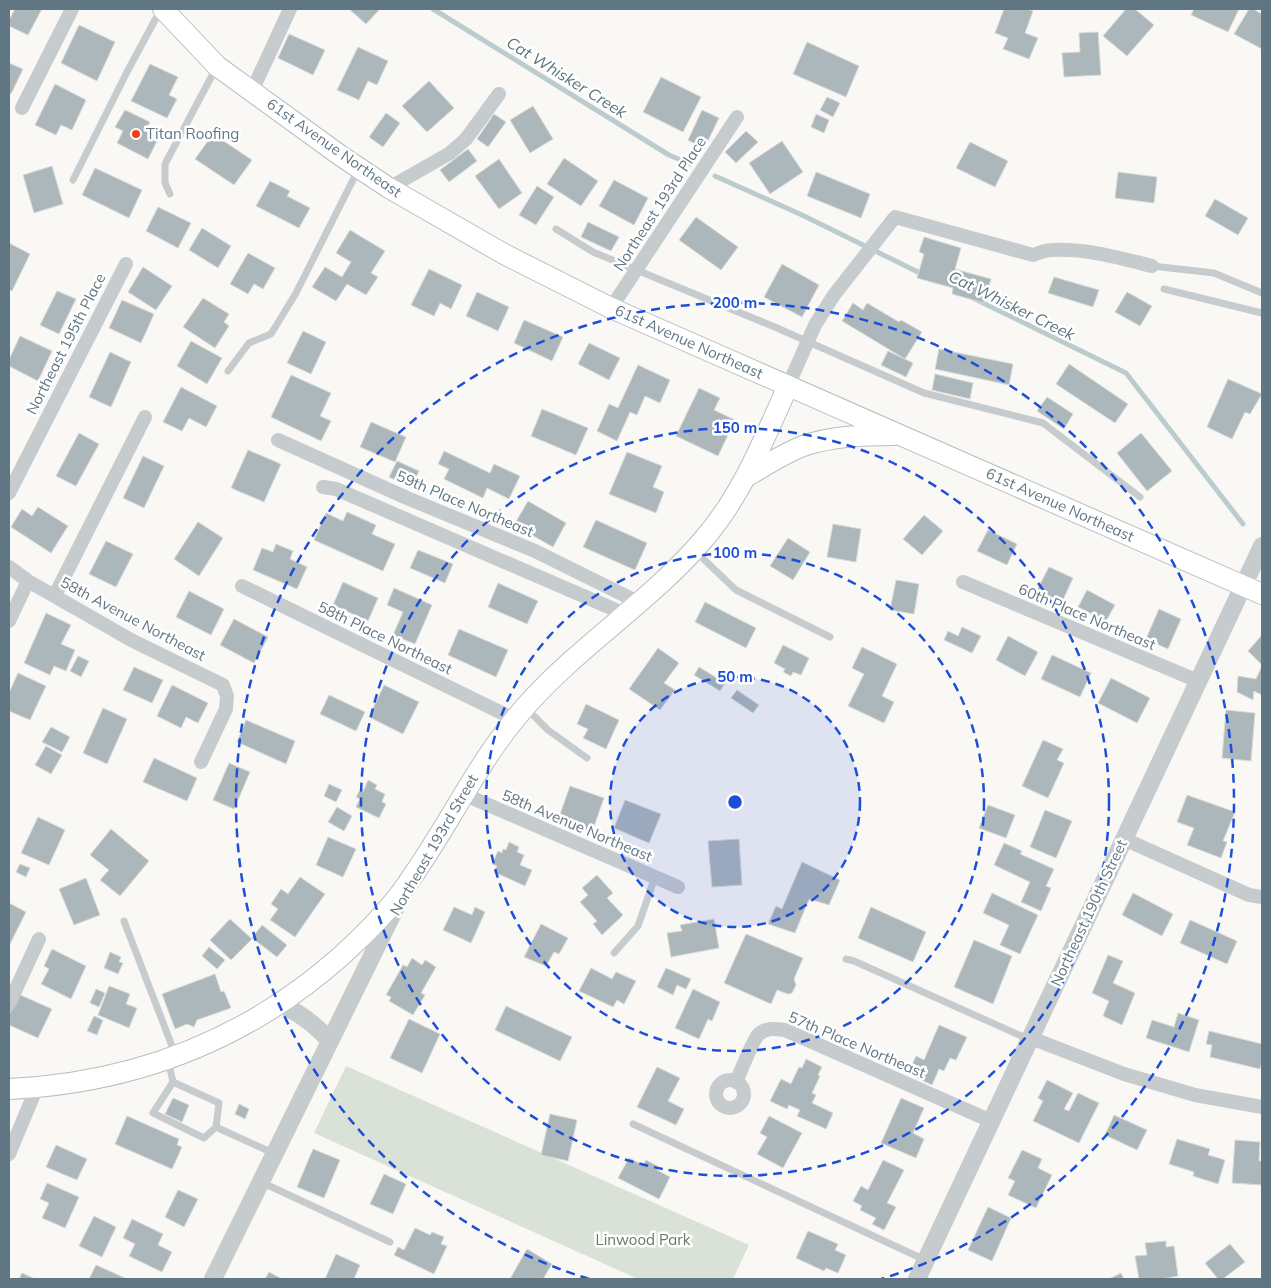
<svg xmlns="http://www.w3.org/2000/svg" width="1271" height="1288" font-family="Mulish,sans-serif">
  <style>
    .green { fill: #dae1d6 }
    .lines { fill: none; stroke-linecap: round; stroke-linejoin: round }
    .stream { stroke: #bccbce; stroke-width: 5 }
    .building { fill: #abb7bb; stroke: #dadad8 }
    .secondary-casing { stroke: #b7bec2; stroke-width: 22 }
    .service { stroke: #c6cbce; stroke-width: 7 }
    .minor { stroke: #c6cbce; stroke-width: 14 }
    .tertiary { stroke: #c6cbce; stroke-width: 18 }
    .secondary { stroke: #fff; stroke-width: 20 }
    .ring { fill: none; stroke: #1d4ed8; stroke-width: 2.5; stroke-dasharray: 9 6 }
    .poi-dot { fill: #f43b1a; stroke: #fff; stroke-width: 2 }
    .labels { text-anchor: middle; stroke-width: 5; stroke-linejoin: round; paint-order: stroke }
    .poi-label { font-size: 15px; fill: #607783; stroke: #fff; text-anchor: start }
    .street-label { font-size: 15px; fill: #607783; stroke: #fff }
    .park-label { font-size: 15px; fill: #677a60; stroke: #fff }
    .water-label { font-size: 16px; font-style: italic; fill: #5b777e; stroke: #fff }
    .centre { fill: #1d4ed8; stroke: #fff; stroke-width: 2.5 }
    .ring-label { font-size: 15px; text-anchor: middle; font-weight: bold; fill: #1d4ed8; stroke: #fff; stroke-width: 5; stroke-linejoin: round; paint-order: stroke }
  </style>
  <rect width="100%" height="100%" fill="#f9f8f5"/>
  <path class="green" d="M346,1066L749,1245L733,1279H638L314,1133Z"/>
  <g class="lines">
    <path class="stream" d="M433,9L669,155L690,164
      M715,176L802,215L924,275
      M973,298L1126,373L1243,524"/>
  </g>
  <path class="building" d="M15,9H42L28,35L9,26V20Z
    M349,9H380L366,24Z
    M1004,9H1027L1033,11L1025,33L1038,38L1029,59L1003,49L1008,38L995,33Z
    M1126,9H1135L1154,25L1127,56L1103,36Z
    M1194,9H1239L1228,32L1191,15Z
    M1249,9H1253L1262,14V49L1234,34Z
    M79,25L115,42L97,81L61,63Z
    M1098,32L1101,75L1064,77L1062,53L1080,52L1079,33Z
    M289,34L325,50L313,75L278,58Z
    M807,42L859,66L846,97L793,74Z
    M358,47L388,61L377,85L368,81L359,100L337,90Z
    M9,63L23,69L11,94L9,92Z
    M150,64L178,77L169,95L177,99L167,118L131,101Z
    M661,77L701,97L683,132L643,112Z
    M429,81L454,108L427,132L402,106Z
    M55,84L86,100L72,130L61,125L56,135L35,125Z
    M827,97L840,103L833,117L820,110Z
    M533,106L553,139L530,153L510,120Z
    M125,110L150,122L145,132L147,131L159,137L148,159L117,143L123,131L115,127Z
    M702,110L719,118L704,149L688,140Z
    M386,113L400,123L383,147L369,137Z
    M494,114L506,122L488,147L477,139Z
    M816,114L829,120L824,133L811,127Z
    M746,131L758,142L736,163L725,152Z
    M213,134L252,160L234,185L195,159Z
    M782,141L803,172L770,194L749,163Z
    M970,142L1008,161L995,187L956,168Z
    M468,149L477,161L449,182L440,170Z
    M564,158L598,181L581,206L547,184Z
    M499,159L522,193L499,209L475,176Z
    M52,166L63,204L34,213L23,175Z
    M95,168L142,190L129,218L82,195Z
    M816,172L870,194L861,218L807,196Z
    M1118,172L1157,177L1154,203L1115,198Z
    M614,180L648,198L634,225L599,206Z
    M270,181L290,191L287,196L310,208L299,228L256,206Z
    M537,186L554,197L536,225L519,215Z
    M1215,199L1248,218L1238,235L1205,216Z
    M158,207L191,223L178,248L146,231Z
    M696,217L738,247L721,270L679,240Z
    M588,222L619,237L611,251L581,237Z
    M202,228L231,246L218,268L189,250Z
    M350,230L385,251L371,273L378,277L366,295L347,284L336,301L312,287L325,267L342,277L351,262L336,253Z
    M924,237L961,248L955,269L991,279L984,303L952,294L953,288L917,278L924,254L919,252Z
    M9,243L30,254L12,291L9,290Z
    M248,253L275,268L263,289L254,284L248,294L230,284Z
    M782,264L819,285L802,317L764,297Z
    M143,267L172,286L156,310L128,292Z
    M429,269L462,285L451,309L440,303L434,316L411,305Z
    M1054,277L1099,290L1093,307L1048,293Z
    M57,291L76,299L59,334L40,325Z
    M477,292L509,307L498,331L466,316Z
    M1127,292L1152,306L1140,326L1115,312Z
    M203,298L229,314L224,322L229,326L215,348L183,327Z
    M122,300L154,314L141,343L109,328Z
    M853,303L863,310L867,303L899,322L901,320L922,332L905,359L842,321Z
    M524,320L563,337L552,361L514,343Z
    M303,331L326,342L311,374L287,363Z
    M20,336L52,351L38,381L9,366V360Z
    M191,341L222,358L207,384L177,366Z
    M589,343L620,358L609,380L578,364Z
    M939,349L1013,364L1009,385L935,369Z
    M888,351L913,363L906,377L881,365Z
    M110,352L131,362L111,407L89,397Z
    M1069,364L1128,404L1115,423L1056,384Z
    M638,365L670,380L660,403L645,396L637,415L630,412L617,441L597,431L609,404L618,408Z
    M935,374L973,383L970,399L932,390Z
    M291,375L331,393L320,416L331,421L321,441L271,417Z
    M1228,379L1262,394L1250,414L1245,412L1232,439L1207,427Z
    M181,387L217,406L206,427L189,418L182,431L163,422Z
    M699,388L720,398L714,410L735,420L718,456L676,436Z
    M1047,397L1073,414L1064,429L1037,411Z
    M542,409L588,428L576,455L531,436Z
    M371,422L406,437L395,462L360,447Z
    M79,433L99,444L76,486L56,476Z
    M1141,433L1172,471L1147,491L1117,453Z
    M248,450L281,464L264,502L231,488Z
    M444,451L490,473L494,464L520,476L509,499L487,488L483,498L444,479L449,469L438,464Z
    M627,452L662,466L653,487L664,492L656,513L609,494Z
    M143,456L164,466L144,508L123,498Z
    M397,461L419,471L411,488L389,477Z
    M528,501L566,523L553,547L514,525Z
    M38,507L68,526L51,553L11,527L22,509L32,516Z
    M347,512L376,525L372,534L395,544L383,571L314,540L326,513L343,521Z
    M924,515L943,531L922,555L903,539Z
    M596,520L647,543L635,570L583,547Z
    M198,522L223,538L199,576L174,559Z
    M833,524L861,529L856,562L827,557Z
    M988,530L1017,544L1007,565L977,551Z
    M788,538L810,552L793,580L770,566Z
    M106,541L133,554L116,587L89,574Z
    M276,544L293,551L290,559L307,567L297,589L253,570L262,548L273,552Z
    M418,550L453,564L445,583L410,568Z
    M1049,567L1073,578L1062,602L1037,590Z
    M896,580L919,584L914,614L890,610Z
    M343,582L378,598L368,621L333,605Z
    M498,583L538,601L527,624L488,607Z
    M394,588L432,605L415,644L393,635L403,612L387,605Z
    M1087,590L1115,605L1106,621L1078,607Z
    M189,591L224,609L211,635L176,617Z
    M705,602L756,628L746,648L695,622Z
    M1159,609L1181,619L1168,649L1146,639Z
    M46,613L71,625L61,644L75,650L66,671L54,666L50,675L24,663Z
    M234,619L268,637L254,663L220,645Z
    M962,627L981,636L972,653L944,640L948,631L958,636Z
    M459,629L508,650L496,677L448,655Z
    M1262,635V665L1248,651Z
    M1008,636L1038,652L1025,676L996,660Z
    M783,645L809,658L801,675L793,672L791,676L783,672L785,669L774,663Z
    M862,647L897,664L882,696L894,702L884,723L848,706L864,674L852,668Z
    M658,648L679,663L664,683L675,690L660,710L629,689Z
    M1052,655L1091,673L1080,697L1041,679Z
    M78,656L89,661L81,677L70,671Z
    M1262,666V695L1254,691L1253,700L1237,692L1238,676L1256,679Z
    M134,667L163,680L152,703L123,690Z
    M699,667L725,683L720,691L694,675Z
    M18,673L46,686L30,720L9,711V693Z
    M1111,678L1150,698L1137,723L1098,703Z
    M172,685L208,703L198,723L186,717L181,728L157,716Z
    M384,685L419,702L403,734L369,717Z
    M737,690L759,705L753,713L731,698Z
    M329,695L365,712L356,731L320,714Z
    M586,704L619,720L606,749L583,738L588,729L577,724Z
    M103,708L127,719L107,764L83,753Z
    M1226,710L1255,713L1251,761L1222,758Z
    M246,720L295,741L286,764L237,742Z
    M51,727L70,737L62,752L42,742Z
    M1043,740L1063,749L1057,760L1064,763L1048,798L1022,786Z
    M46,746L62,755L51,774L35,765Z
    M154,758L197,778L187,801L143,782Z
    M229,763L250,772L234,809L213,800Z
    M368,780L377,785L375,789L385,794L382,802L386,804L379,818L356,807L360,799L356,797L360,790L363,792Z
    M329,784L342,790L336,802L324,796Z
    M570,786L604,798L592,832L558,820Z
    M1187,795L1235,812L1223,841L1227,842L1221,858L1187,845L1194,828L1177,822Z
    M625,800L661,814L649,843L614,828Z
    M988,805L1015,815L1006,838L979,828Z
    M337,807L352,816L344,831L328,822Z
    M1045,810L1072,821L1056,858L1030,847Z
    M38,817L65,830L49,865L21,853Z
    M111,829L149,861L120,896L100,880L109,870L90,855Z
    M328,837L356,849L343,877L316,865Z
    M739,839L742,885L712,887L708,841Z
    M509,842L519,847L517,852L524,855L520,865L532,870L525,886L494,872L497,866L492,864L498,851L502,853L503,849L506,850Z
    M1004,843L1022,851L1020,854L1054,869L1046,886L1051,888L1041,911L1021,902L1030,882L994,865Z
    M802,862L840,880L829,905L809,899L795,933L768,924L776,906L782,909Z
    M20,864L30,868L26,877L16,872Z
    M597,875L613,893L607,898L623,915L602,935L593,924L597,921L580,902L588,895L582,888Z
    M300,877L325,894L295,937L270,920L278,909L271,904L281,889L288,894Z
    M86,878L100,915L74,925L59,889Z
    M992,893L1038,915L1020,954L1000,945L1009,925L983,913Z
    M1133,893L1173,914L1162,936L1122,915Z
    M9,903L26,912L9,946Z
    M454,907L472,915L475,907L485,912L471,943L443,930Z
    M871,907L926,932L913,962L858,938Z
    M230,919L252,939L231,960L210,940Z
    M714,919L719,948L671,957L667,933L682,931L680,925Z
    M1190,920L1237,941L1227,964L1180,943Z
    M541,924L568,938L559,954L554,952L546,966L524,957Z
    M262,925L287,945L277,957L252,938Z
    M746,934L803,958L794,979L796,985L792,993L788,994L777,990L771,1004L724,983Z
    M974,940L1012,956L993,1004L954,987Z
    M209,947L225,960L217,969L202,956Z
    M52,949L86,966L71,999L41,984L49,969L44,966Z
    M110,952L121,957L119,962L123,963L118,974L104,968Z
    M1108,955L1123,961L1113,983L1135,993L1122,1025L1103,1016L1109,1001L1092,993Z
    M412,958L422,965L425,960L436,967L421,993L425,995L413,1015L389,1001L391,997L386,995L403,965L407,967Z
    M591,968L612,979L616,972L636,981L624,1004L617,1000L613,1007L579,991Z
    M666,968L691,979L686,989L677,985L673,995L657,987Z
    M215,974L221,992L224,991L231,1008L197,1020L194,1027L187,1024L175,1029L162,994Z
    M109,986L130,994L126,1004L137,1008L129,1028L98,1015Z
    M96,989L105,993L99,1007L90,1003Z
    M693,989L720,1002L712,1021L708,1019L699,1039L675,1028Z
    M18,994L52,1009L38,1038L9,1025V1015Z
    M506,1006L572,1037L560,1061L495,1030Z
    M1178,1013L1199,1020L1189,1052L1146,1038L1152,1020L1174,1027Z
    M94,1016L103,1020L97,1035L87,1031Z
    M409,1019L440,1034L422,1073L390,1058Z
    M939,1025L967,1037L956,1060L950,1058L944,1071L939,1069L932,1085L915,1077L918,1070L911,1067L916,1056L924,1060Z
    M1209,1031L1262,1044V1061L1260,1069L1210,1057L1212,1045L1206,1044Z
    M806,1059L822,1067L818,1075L820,1076L812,1093L816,1095L812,1103L833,1113L826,1129L797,1116L800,1110L789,1105L787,1109L770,1101L781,1079L791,1084L799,1067L802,1068Z
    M657,1067L680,1078L668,1101L684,1109L676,1125L637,1107Z
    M1047,1080L1073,1093L1064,1109L1069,1111L1078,1093L1099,1103L1079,1143L1033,1121L1043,1101L1038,1098Z
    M173,1098L189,1105L182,1122L165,1114Z
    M901,1098L924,1108L913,1133L924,1139L916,1158L881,1143Z
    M239,1104L249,1109L245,1119L235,1114Z
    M550,1114L577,1120L568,1161L541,1155Z
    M1114,1115L1147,1130L1137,1150L1105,1135Z
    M127,1116L179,1139L177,1145L182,1147L172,1169L115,1144Z
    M769,1116L802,1133L783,1168L757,1154L767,1137L760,1133Z
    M1177,1139L1210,1149L1208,1155L1225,1160L1218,1184L1193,1176L1194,1172L1169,1164Z
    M1235,1140L1260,1142L1259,1161H1262V1185L1232,1183Z
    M56,1145L87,1159L77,1180L46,1167Z
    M313,1149L340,1160L324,1198L297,1187Z
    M1022,1150L1042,1159L1038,1168L1052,1175L1036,1208L1008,1195L1015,1181L1008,1178Z
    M629,1158L643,1165L646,1160L659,1167L657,1170L670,1177L659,1199L618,1178Z
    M883,1160L904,1170L887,1203L896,1207L884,1230L872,1224L876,1218L860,1210L862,1206L853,1201L861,1186L868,1190Z
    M384,1174L406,1184L393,1214L370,1204Z
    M47,1183L79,1197L65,1228L42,1218L49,1203L40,1199Z
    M178,1190L198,1199L184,1227L165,1217Z
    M988,1207L1011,1218L992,1261L968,1250Z
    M94,1216L116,1227L102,1257L79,1246Z
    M132,1219L163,1234L158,1245L172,1252L162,1272L129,1256L135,1244L123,1238Z
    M415,1228L430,1235L432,1232L444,1237L441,1244L447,1246L434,1274L394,1255L398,1247L404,1250Z
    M808,1231L838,1244L835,1250L846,1255L838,1273L826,1268L824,1271L796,1258Z
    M1166,1241V1247L1174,1246L1178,1276L1161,1279H1139L1135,1256L1147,1255L1145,1243Z
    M1230,1244L1245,1262L1223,1279H1218L1205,1263Z
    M527,1249L552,1264L543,1279H510Z
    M336,1254L360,1265L354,1279H325Z
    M96,1265L127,1279H89Z
    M269,1272L282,1279H265Z
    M22,1273L35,1279H19Z
    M1121,1273L1124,1279H1109Z"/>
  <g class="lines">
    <defs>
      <path id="secondary" d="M163,9L217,66L341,156L389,188L504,254L611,308L1262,594
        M746,477C764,466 783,454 803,446C832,436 864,435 894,435
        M9,1089C134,1083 246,1040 340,957C364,935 389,911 407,884C449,826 478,760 526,706C580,645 651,601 703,540C742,495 764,439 788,386"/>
    </defs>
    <use href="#secondary" class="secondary-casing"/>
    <path class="service" d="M73,180L128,70L161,9
      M170,194L165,183V164L216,68
      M556,229L593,252L777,328L924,393L1043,423L1140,497
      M1152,266L1214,273L1262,293
      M1164,289L1262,313
      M228,371L249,343L271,334L296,293L359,168
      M694,550L736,590L830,637
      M527,709L548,730L587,758
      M124,921L175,1054
      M614,953L638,926L655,877
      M846,959L854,961L1028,1039
      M168,1060L173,1082L219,1103L216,1127L275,1154
      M173,1082L153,1113L204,1138L216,1127
      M633,1124L925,1260
      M261,1182L390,1242"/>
    <path class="minor" d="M252,91L290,9
      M22,108L72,9
      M389,188L450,153L466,139L499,94
      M611,308L737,117
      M788,386L815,325L834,295L895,217L1033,255C1039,253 1046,250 1052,250C1085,248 1120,258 1152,266
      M278,440L407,498L535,551L638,602
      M323,487L336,489L625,614
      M9,493L126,264
      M9,567L28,581L133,641L223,685L227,696L226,709L201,762
      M963,582L1198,681
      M242,586L514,719
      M55,595L145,417
      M9,621L28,581
      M463,794L678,887
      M1124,839L1249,895L1262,897
      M9,1004L39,939
      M1031,1038L1124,1074L1195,1095L1262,1107
      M716 1094a14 14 0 1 1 28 0a14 14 0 1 1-28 0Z
      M736,1082C740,1073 753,1040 758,1035C765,1027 776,1029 785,1030L991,1121
      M9,1154L37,1087"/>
    <path class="tertiary" d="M280,1004C300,1013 315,1024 330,1041
      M213,1279L398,903
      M917,1279L1262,546"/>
    <use href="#secondary" class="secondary"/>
  </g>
  <circle cx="735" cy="802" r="125" fill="#1d4ed8" fill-opacity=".12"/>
  <g class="ring">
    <circle cx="735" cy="802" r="125"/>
    <circle cx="735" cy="802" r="249"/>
    <circle cx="735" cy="802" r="374"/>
    <path d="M589 1279A499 499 0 1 1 881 1279"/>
  </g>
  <circle class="poi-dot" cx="136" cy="134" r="5"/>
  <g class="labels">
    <g class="poi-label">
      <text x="146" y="139">Titan Roofing</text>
    </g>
    <g class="street-label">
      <text transform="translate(334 148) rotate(35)" y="5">61st Avenue Northeast</text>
      <text transform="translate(660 204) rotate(-57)" y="5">Northeast 193rd Place</text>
      <text transform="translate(689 342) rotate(24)" y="5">61st Avenue Northeast</text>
      <text transform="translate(66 344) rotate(-63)" y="5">Northeast 195th Place</text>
      <text transform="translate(465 504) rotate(23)" y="5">59th Place Northeast</text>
      <text transform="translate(1060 505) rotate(24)" y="5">61st Avenue Northeast</text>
      <text transform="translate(1087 617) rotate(23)" y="5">60th Place Northeast</text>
      <text transform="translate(133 619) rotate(28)" y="5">58th Avenue Northeast</text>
      <text transform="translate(385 638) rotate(26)" y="5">58th Place Northeast</text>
      <text transform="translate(577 826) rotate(23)" y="5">58th Avenue Northeast</text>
      <text transform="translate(434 845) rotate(-60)" y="5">Northeast 193rd Street</text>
      <text transform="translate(1089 913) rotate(-65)" y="5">Northeast 190th Street</text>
      <text transform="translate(857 1045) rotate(23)" y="5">57th Place Northeast</text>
    </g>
    <g class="park-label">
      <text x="643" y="1245">Linwood Park</text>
    </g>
    <g class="water-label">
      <text transform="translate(567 77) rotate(32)" y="6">Cat Whisker Creek</text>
      <text transform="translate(1012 305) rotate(26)" y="6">Cat Whisker Creek</text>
    </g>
  </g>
  <circle cx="735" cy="802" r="8" class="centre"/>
  <g class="ring-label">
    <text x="735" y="308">200 m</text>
    <text x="735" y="433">150 m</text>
    <text x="735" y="558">100 m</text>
    <text x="735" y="682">50 m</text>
  </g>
  <rect width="1271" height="1288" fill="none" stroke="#607783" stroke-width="20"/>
</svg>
